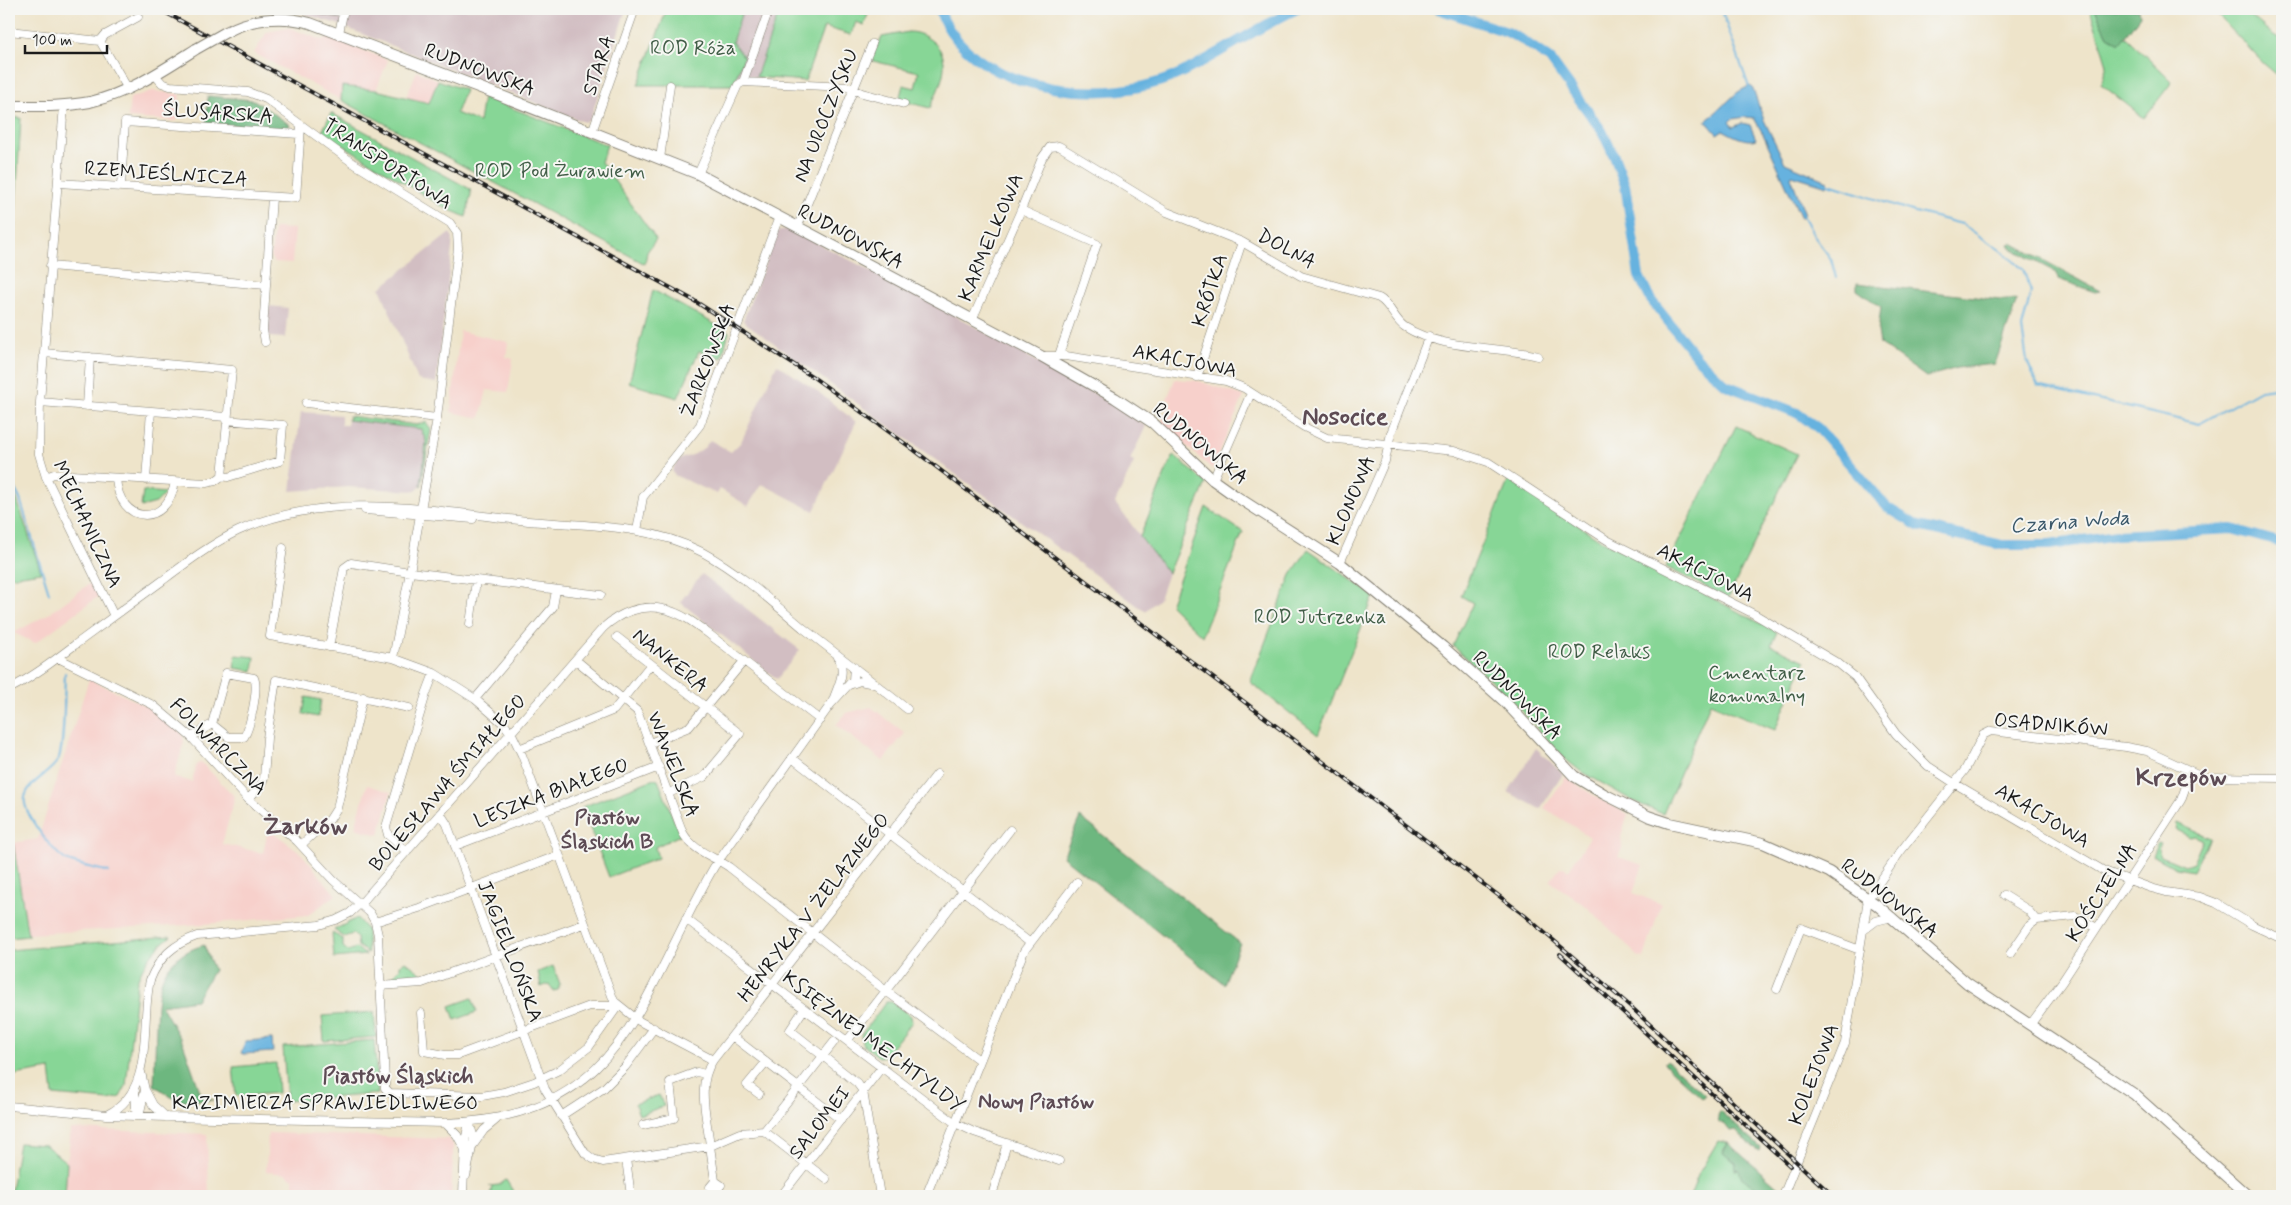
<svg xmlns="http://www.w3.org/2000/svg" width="2291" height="1205" font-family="Mynerve,sans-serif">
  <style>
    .built { fill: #f7d0cb }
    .industrial { fill: #d2bec2 }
    .green { fill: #87d696; stroke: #527959 }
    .forest { fill: #6db77f; stroke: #446a4e }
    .water { fill: #66b2df; stroke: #41677e }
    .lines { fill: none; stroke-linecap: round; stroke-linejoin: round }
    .stream { stroke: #66b2df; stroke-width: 2 }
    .river { stroke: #66b2df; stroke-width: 10 }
    .minor-casing { stroke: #858073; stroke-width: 9 }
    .major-casing { stroke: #858073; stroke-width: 12 }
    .minor { stroke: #fff; stroke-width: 8 }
    .major { stroke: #fff; stroke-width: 10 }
    .rail-casing { stroke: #1c1c1c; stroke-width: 4 }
    .rail { stroke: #f6f6f2; stroke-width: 2; stroke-dasharray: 5.5; stroke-linecap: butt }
    .major-bridge-casing { stroke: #858073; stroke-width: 12; stroke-linecap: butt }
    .major-bridge { stroke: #fff; stroke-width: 10 }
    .labels { text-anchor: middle; stroke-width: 4; stroke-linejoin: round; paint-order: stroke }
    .park-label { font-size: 20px; fill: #415d47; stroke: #f6f6f2 }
    .street-label { font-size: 20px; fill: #1c1c1c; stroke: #f6f6f2 }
    .water-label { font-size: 21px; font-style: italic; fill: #3a586a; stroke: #f6f6f2 }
    .neighbourhood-label { font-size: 21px; font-weight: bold; fill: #5d4b54; stroke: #f6f6f2 }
    .quarter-label { font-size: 22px; font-weight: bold; fill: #5d4b54; stroke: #f6f6f2 }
    .district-label { font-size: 25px; font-weight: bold; fill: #5d4b54; stroke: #f6f6f2 }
  </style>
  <rect width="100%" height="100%" fill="#f6f6f2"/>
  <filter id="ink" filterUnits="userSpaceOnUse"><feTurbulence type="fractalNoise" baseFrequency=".02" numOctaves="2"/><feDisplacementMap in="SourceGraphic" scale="10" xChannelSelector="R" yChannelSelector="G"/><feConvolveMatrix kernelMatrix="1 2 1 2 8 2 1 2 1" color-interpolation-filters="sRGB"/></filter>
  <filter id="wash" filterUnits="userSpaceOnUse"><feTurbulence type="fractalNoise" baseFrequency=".0096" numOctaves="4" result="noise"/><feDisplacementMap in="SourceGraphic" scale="20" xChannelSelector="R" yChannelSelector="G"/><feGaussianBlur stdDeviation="1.12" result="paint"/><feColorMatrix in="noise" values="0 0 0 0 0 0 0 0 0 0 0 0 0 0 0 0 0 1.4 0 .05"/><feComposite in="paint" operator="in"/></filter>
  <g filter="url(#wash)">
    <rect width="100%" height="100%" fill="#eee4ca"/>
    <path class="built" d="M289,28L323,40L330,37L388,60L376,90L342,86L341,100L254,53L267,32Z
      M417,71L438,80L429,103L406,97Z
      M152,91L180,94L177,121L128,118L130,98Z
      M274,228L295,229L292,263L274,262L271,258Z
      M460,331L508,342L506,357L513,359L508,392L487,390L480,418L451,412Z
      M1175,379L1198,381L1244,396L1212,469L1161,423L1172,401L1167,399Z
      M89,584H94L99,596L35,643L14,633L50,613Z
      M89,679L146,706L182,733L184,742L174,777L192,782L196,765L201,762L235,797L222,844L263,853L269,825L273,829L274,833L300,852L336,895L308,915L204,924L28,934L13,843L38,839Z
      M871,707L905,733L883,761L836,725L846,713Z
      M1566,777L1596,797L1628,814L1621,836L1622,848L1618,857L1643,865L1633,893L1661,904L1644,958L1639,957L1587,907L1550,881L1560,868L1564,867L1568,871L1590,837L1544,808Z
      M367,785L391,792L379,835L355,828Z
      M71,1129L207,1134L209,1196H65L66,1159L68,1156Z
      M268,1133L449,1139L453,1144V1158L451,1196H294L293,1179L286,1174L266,1172Z"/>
    <path class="industrial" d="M273,9H626L590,120L584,122L337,24L297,12Z
      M743,9L780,10L756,77L746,75L735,78L744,57L731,42Z
      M789,228L936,305L1106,400L1146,426L1130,460L1134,462L1115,503L1168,573L1159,599L1145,611L743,321L777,232Z
      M450,233L453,238L452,248L436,383L418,380L380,288Z
      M268,306L288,308L285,338L269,337L265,333Z
      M777,364L817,391L856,422L814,511L762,484L748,506L720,489L717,494L674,475L672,470L678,460L695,454L705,447L710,440L731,452L741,442Z
      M301,412L341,415V425H347L349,416L421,429L426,441L421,486L416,491L348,487L291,491Z
      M702,574L800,650L777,679L680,602Z
      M1536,748L1563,774L1540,809L1508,792Z"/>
    <path class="green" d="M667,9H743L732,42L744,57L733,85H638Z
      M780,9H870L864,25L856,22L851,35L824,27L805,81L756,77Z
      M2090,9H2095L2108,36L2120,43L2124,37L2127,38L2172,82L2144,118L2101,84L2107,65Z
      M2212,9H2243L2272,34L2282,40V79L2263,63Z
      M908,32C918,32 926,36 933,42C955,60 939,87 930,108L899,100L903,85L915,88L919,72L869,60L882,37Z
      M438,80L465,90L456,113L479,122L483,97L607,145L601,162L656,239L647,252L645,264L341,100L342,86L376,90L429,103Z
      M331,113L470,189L471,194L466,217L445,208L322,132Z
      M9,117L21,118L9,324Z
      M653,290L729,332L722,358L699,351L678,398L629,383Z
      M349,416L417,425L426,422L431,429L421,486L426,441L421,429L348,420Z
      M1736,426L1797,454L1728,598L1666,567Z
      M1174,455L1206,483L1168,573L1140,537L1167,469Z
      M1509,479L1599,539L1777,632L1771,645L1805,661L1775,730L1710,703L1663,814L1633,801L1579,770L1564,758L1507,695L1453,646L1473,603L1461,596Z
      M9,483L17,500L41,572L9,577Z
      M143,491L166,493L156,503L141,507Z
      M1206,507L1243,532L1202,636L1170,605Z
      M1308,549L1374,596L1318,735L1250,682L1291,575Z
      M236,655L255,657L253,671L234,668Z
      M306,697L321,700L318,717L303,714Z
      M654,779L658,780L680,835L679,837L678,836L655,847L658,858L609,877L582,807Z
      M9,817L28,936L9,938Z
      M2177,823L2210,838L2193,871L2176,868L2152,855L2158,843L2161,844L2158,850L2161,856L2185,866L2193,863L2203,840L2195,836L2190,837L2176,830Z
      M357,918L367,930L368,953L358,946L357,938L353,934L344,937L334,930Z
      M332,933L343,939V947L348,951L356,948L366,955L334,958Z
      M171,936C155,948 144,962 137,981L126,1086L120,1097L109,1100L53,1095L50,1069L9,1076V950Z
      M405,961L423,975V976L392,979V976L400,969V965Z
      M553,966L560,984L558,990L553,991L549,984L541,987L538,972Z
      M472,998L477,1012L455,1020L450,1006Z
      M886,1002H892L911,1016L912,1022L885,1056L879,1057L862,1044L861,1035Z
      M374,1012L376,1037L324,1041L322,1016Z
      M374,1040L378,1094L287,1101L283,1047Z
      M276,1063L278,1093L236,1096L233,1067Z
      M659,1095L664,1106L639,1115L635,1104Z
      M1718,1141L1728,1143L1723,1151L1736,1163L1735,1170L1739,1169L1774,1189L1777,1186L1780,1188L1779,1196H1690L1699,1173Z
      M19,1143L45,1145L67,1163L65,1196H10Z
      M506,1180L516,1196H490L492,1187L489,1186L499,1185Z"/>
    <path class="forest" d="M2095,9H2139L2140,16L2120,43L2108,36Z
      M208,96L254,100L290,125L287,129L206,123Z
      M2012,243L2100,291L2095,292L2058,279L2057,273L2012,249L2009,244Z
      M1857,283L2000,300H2017L1995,364L1957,368L1926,377L1880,344L1878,331L1881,307L1857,290Z
      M1080,817L1240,943L1224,984L1063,857Z
      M204,945L214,970L196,1000L161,1005L183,1043L202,1097L214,1100L177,1101L154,1085C155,1066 155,1046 156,1027C157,986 160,958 204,945Z
      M1667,1060L1705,1095L1702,1098L1664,1063Z
      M1720,1111L1761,1148L1760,1151L1749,1144L1736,1130L1730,1131L1723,1122L1719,1123L1718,1116Z
      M1728,1143L1777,1186L1774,1189L1762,1191L1741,1177L1739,1169L1735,1170L1736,1163L1723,1153Z"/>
    <path class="water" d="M1749,86L1752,87L1764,120L1785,163L1828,181L1827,186L1792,175L1791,177L1805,214L1801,218L1763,134L1754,118L1746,117L1732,119L1729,122L1733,127L1742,123L1750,125L1756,139C1746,143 1732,135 1723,130L1717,134L1706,121L1738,92Z
      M272,1039L273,1052L243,1054L241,1053L246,1041Z"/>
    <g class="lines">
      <path class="stream" d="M1721,9L1749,87
        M1826,183L1915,212L1962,224L2003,252L2023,269L2031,292L2022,328L2027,361L2038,386L2199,424L2260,390L2282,387
        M1803,215L1814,236L1831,259L1836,278
        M9,478L20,499L49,593
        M65,673C64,691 65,746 58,760C50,774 29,781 25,797C21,811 55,856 68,861C81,866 95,868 109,872"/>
      <path class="river" d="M939,9C950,41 980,65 1011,77C1064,96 1129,98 1181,73C1221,53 1257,28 1297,9
        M1438,9L1507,32L1524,41L1550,59L1602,131L1614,156L1625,185L1639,276L1651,300L1699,360L1726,385L1797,413L1818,428L1888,508L1918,526L2002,545H2050L2117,535L2232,529L2282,543"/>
    </g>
  </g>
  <g filter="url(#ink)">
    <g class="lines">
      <defs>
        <path id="minor" d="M312,9L344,12
          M9,31L100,41L128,89
          M339,33L344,9
          M100,41L105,35L138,17
          M155,75L162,83L170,86L248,92L266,99L353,163L450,223L457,233L458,248L437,418L410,572L393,658
          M743,82L847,87L862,93L904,104
          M64,105L40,402L39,454L46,477L114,616
          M592,132L635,9
          M660,159L670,85
          M698,174L738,85L743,82L767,15
          M58,183L296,198L301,126
          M121,186L125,122L299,134
          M1021,210L1097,244L1059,355
          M798,226L872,44
          M50,266L266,285
          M972,320L1021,210L1042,158L1050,147L1059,146L1167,212L1242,242L1301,276L1379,298C1391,305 1394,320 1405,327C1444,351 1495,345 1538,356
          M265,342L263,330L272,197
          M44,353L232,370L222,476
          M1042,356H1066L1226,381L1244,388L1304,427L1327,438L1454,451L1488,462L1607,540L1754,614L1839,664L1855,677L1896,734L1928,766L1954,783L2104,871L2151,888L2166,892L2200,897L2216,903L2252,925L2282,939
          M1197,377L1242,242
          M40,402L226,417
          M306,403L437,418
          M87,406L90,357
          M46,477L54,474L206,483L215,481L222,476L228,477L280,461L283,425L226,420
          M116,478C119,525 167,528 175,482
          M146,480L151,411
          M1213,480L1251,393
          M365,510L473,519
          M637,531L643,497L700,425L779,217
          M283,548L270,636L393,658L434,673L475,699L504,724L513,736L522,755L614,1001L639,1021L713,1060C696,1085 707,1117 710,1146L603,1162L593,1159L585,1153L545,1089L447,824L440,813
          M1340,563L1385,461L1391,433L1429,336
          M470,624L476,581
          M617,637L740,734L704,777L669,793
          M329,647L344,568L351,563L410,572L601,595
          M58,658L153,705L191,737L248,799L297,841L333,880L370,913L375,922L378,935L385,1082V1088L390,1093L482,1096L504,1092L534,1082L559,1070L589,1047L618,1006
          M576,660L637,711L683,833C693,851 713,856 729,867L886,991L979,1060
          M849,685L860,681L874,684
          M9,689C33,677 55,660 76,644C105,623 133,602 162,581C186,563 211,544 238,531C330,489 432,511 528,521C586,526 649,524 702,552C739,572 771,601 803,628C838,655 873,682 907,709
          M475,699L553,607L556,590
          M833,700C839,683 847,672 837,655
          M191,737L212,724L226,673L254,678C259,688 250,728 244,737H228L212,724
          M650,743L689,727L744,661
          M519,749L614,710L651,664
          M792,758L1029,942
          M248,799L259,788L264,778L267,738L276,680L409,708
          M301,845L330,819L337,808L363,697
          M455,846L659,767
          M407,852L388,835L386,827L426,694L434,673
          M2004,895L2028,910L2036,920
          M686,919L955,1123L974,1132L1059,1161
          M375,922L419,908L559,855
          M1864,930L1876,921L1892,917
          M2010,954L2030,925L2037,920L2075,916L2097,928
          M380,986L422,983L584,924
          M1777,989L1801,928L1860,950
          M804,1009L790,1030L857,1083L863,1091L880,1196
          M421,1013L424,1051L445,1055H458L590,1006H618
          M2030,1025L2062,982L2181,800L2191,772
          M732,1036L841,1120
          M847,1041L1010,830
          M713,1060L937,774
          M145,1090L153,1105L166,1117
          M135,1091L136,1110L139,1116
          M759,1094L747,1085L766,1062
          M9,1106L106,1115L166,1117L445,1123C626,1118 639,996 714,867L831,704L853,680L854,667
          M108,1114C156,1091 140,1023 150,980C159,957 174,944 197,936L319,925L336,920L350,913L364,900L603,628C619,613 641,604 663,609C685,613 704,631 722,644C755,669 787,695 820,720
          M139,1116L145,1090L141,1072
          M561,1116L604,1088L625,1067L654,1028
          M445,1123L457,1135L463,1146
          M643,1125L674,1118L670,1082L697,1072L705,1074
          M764,1131L834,1042
          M474,1144L484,1130L496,1120
          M626,1159L631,1196
          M466,1176L474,1138L469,1122
          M715,1181L721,1185L716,1191L710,1187L715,1181L710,1146L740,1133L764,1131L826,1179
          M463,1196L465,1141L469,1122
          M781,1196L882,1067
          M926,1196L1024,951L1077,882
          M992,1196L1007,1143
          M1783,1196L1845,1043L1868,899L1900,852L1965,770L1983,735L1991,731L2126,747L2147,751L2204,777L2282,778"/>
        <path id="major" d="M226,32C253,18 280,15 310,23L499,95L698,174L1041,356L1115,398L1153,423L1213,480L1234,495L1340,563L1443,647L1505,702L1574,776L1604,794L1648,816L1669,823L1763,843L1829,872L1877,905L1967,983L2134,1094L2248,1196
          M9,106C36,106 63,107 90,102C129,93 163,70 196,49"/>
      </defs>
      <use href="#minor" class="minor-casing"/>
      <use href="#major" class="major-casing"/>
      <use href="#minor" class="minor"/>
      <use href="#major" class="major"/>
      <defs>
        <path id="rail" d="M159,9L693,300L813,377L914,450L1524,915L1630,1006L1833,1196
          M193,9H223
          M1560,954L1790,1166"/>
      </defs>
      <use href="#rail" class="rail-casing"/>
      <use href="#rail" class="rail"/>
      <defs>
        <path id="major-bridge" d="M196,49L226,32"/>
      </defs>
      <use href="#major-bridge" class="major-bridge-casing"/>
      <use href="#major-bridge" class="major-bridge"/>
    </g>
  </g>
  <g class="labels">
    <g class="park-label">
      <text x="693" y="54">ROD Róża</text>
      <text x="560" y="177">ROD Pod Żurawiem</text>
      <text x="1320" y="623">ROD Jutrzenka</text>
      <text x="1599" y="658">ROD Relaks</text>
      <text x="1757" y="679">Cmentarz<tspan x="1757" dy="23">komunalny</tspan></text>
    </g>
    <g class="street-label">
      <text transform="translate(598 65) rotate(-71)" y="7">STARA</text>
      <text transform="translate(480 69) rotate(21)" y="7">RUDNOWSKA</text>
      <text transform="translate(218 112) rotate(4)" y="7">ŚLUSARSKA</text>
      <text transform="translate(825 115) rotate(-68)" y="7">NA UROCZYSKU</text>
      <text transform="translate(388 163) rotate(33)" y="7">TRANSPORTOWA</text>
      <text transform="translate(166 173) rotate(4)" y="7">RZEMIEŚLNICZA</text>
      <text transform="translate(851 236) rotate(28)" y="7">RUDNOWSKA</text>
      <text transform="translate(990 237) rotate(-67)" y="7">KARMELKOWA</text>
      <text transform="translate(1287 248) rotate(28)" y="7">DOLNA</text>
      <text transform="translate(1209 290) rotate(-72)" y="7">KRÓTKA</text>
      <text transform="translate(707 360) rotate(-69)" y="7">ŻARKOWSKA</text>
      <text transform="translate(1185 360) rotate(11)" y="7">AKACJOWA</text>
      <text transform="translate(1201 443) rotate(40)" y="7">RUDNOWSKA</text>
      <text transform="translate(1350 500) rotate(-67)" y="7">KLONOWA</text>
      <text transform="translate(88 524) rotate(65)" y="7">MECHANICZNA</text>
      <text transform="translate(1706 572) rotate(27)" y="7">AKACJOWA</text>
      <text transform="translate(671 660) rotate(39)" y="7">NANKERA</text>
      <text transform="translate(1518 695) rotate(45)" y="7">RUDNOWSKA</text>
      <text transform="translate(2051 724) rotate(5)" y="7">OSADNIKÓW</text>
      <text transform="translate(219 746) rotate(45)" y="7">FOLWARCZNA</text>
      <text transform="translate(674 764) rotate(69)" y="7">WAWELSKA</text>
      <text transform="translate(447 782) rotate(-49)" y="7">BOLESŁAWA ŚMIAŁEGO</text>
      <text transform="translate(551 792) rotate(-21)" y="7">LESZKA BIAŁEGO</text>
      <text transform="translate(2043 815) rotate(31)" y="7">AKACJOWA</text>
      <text transform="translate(2101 892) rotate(-57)" y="7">KOŚCIELNA</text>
      <text transform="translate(1890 898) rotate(38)" y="7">RUDNOWSKA</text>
      <text transform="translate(813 907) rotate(-52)" y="7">HENRYKA V ŻELAZNEGO</text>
      <text transform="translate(511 951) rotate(69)" y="7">JAGIELLOŃSKA</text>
      <text transform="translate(874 1041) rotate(37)" y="7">KSIĘŻNEJ MECHTYLDY</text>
      <text transform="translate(1813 1074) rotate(-69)" y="7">KOLEJOWA</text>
      <text x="325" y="1109">KAZIMIERZA SPRAWIEDLIWEGO</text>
      <text transform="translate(819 1122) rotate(-52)" y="7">SALOMEI</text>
    </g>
    <g class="water-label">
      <text transform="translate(2070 521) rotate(-4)" y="7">Czarna Woda</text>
    </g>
    <g class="neighbourhood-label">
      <text x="607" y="824">Piastów<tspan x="607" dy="24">Śląskich B</tspan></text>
      <text x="1036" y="1108">Nowy Piastów</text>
    </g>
    <g class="quarter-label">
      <text x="398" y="1083">Piastów Śląskich</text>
    </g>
    <g class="district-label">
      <text x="1345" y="424">Nosocice</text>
      <text x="2181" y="785">Krzepów</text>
      <text x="305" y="834">Żarków</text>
    </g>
  </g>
  <rect width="2291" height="1205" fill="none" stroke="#f6f6f2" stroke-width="30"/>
  <path d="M25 45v8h82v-8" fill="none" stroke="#1c1c1c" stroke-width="2.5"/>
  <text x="32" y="45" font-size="15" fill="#1c1c1c" stroke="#f6f6f2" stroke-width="4" paint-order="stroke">100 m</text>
</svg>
